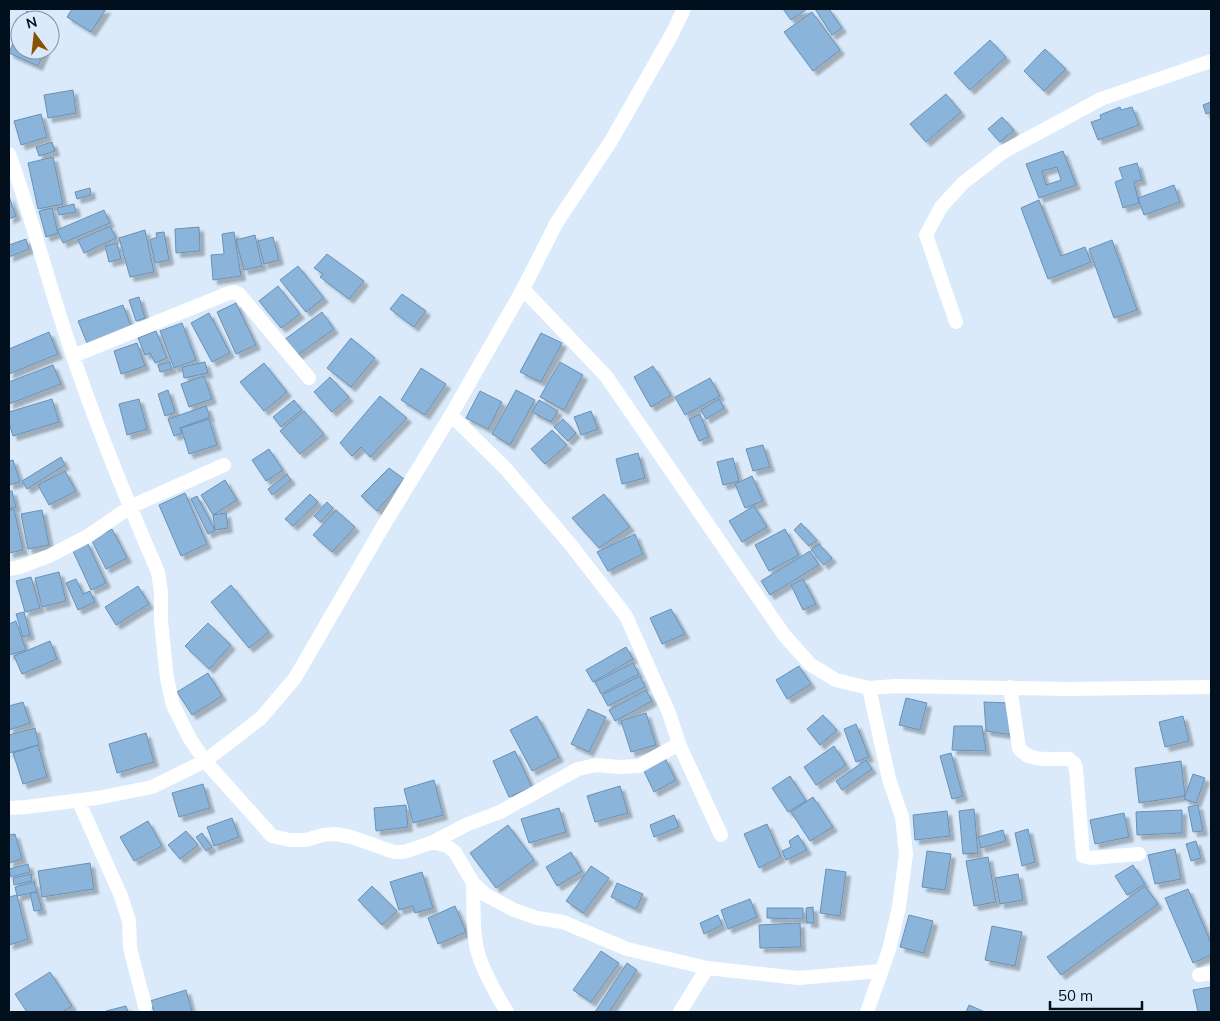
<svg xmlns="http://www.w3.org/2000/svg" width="1220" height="1021" font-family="Mulish,sans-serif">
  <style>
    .building { fill: #8bb4da; stroke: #6991b5; fill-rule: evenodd; filter: url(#shadow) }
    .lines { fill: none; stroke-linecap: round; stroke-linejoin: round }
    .street { stroke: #fff; stroke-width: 14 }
  </style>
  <defs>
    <filter id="shadow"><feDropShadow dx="4.5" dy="4.5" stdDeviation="1" flood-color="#0004"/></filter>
  </defs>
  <rect width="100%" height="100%" fill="#daeafa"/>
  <path class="building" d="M72,9H106L91,32L67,17Z
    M783,9H807L791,20Z
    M815,9H829L842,28L832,35Z
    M27,11L46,20H23Z
    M812,12L840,50L813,71L784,32Z
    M20,27V50H45L38,66L9,53Z
    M990,40L1006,57L970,90L954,73Z
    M1045,49L1066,69L1044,91L1024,71Z
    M73,90L76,113L48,118L44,95Z
    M946,94L961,112L926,142L910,124Z
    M1211,102V112L1206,114L1203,105Z
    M1120,107L1121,110L1132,107L1139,125L1098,140L1091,122L1101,119L1100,115Z
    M41,114L47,137L21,145L14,121Z
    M1002,117L1014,130L1000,142L988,129Z
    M52,142L55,151L39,156L36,147Z
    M1063,151L1076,185L1039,198L1026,164ZM1057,167L1061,180L1046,185L1042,171Z
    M53,157L63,204L38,209L28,163Z
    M1137,163L1142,180L1134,182L1139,203L1123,208L1115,182L1123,179L1119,168Z
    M1174,185L1180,202L1144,215L1138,198Z
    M90,188L91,195L77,199L75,192Z
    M9,196L16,216L9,219Z
    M1039,200L1061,256L1085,247L1091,262L1048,279L1021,208Z
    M74,204L76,212L59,215L57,208Z
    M52,208L58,233L46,237L39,211Z
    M104,210L110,223L63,243L57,230Z
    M110,226L116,238L84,253L78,240Z
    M199,227L200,251L176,253L175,229Z
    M145,230L154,272L130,277L119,238Z
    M164,232L169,260L155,263L150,240L157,237L156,233Z
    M234,232L241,276L213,280L211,255L224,254L222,234Z
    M255,235L262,266L244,270L236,240Z
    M273,237L279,260L264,264L258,241Z
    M26,239L29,249L9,257V245Z
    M1112,240L1137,310L1114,318L1089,249Z
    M117,243L121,259L109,262L105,246Z
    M327,254L364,281L349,299L320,277L323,274L314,268Z
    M298,266L324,298L306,312L280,280Z
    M278,286L300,314L281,328L259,301Z
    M402,294L426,311L414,327L390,309Z
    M139,297L145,318L136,321L129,300Z
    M236,303L256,345L236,354L217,312Z
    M123,305L131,326L87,343L78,321Z
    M322,312L334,329L296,356L284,340Z
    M209,313L230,353L212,362L191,323Z
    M182,323L196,360L174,368L160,331Z
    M156,331L167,358L155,363L150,353L145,355L138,338Z
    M49,332L58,354L9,374V349Z
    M541,333L562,343L541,382L520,372Z
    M351,338L375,358L351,387L327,368Z
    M137,343L145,366L121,374L114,351Z
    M170,362L172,369L160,372L158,365Z
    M205,362L208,373L184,378L182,367Z
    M560,362L583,375L564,410L540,397Z
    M264,363L287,392L264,411L240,382Z
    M53,365L61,384L9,404V382Z
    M653,366L671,395L651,407L634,377Z
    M421,368L446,384L425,415L401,400Z
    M204,376L212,399L189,407L181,384Z
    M330,377L349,397L332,412L314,392Z
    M710,378L720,396L685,415L675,397Z
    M168,390L175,412L165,416L158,394Z
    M516,390L535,400L510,445L492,434Z
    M480,391L502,402L488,429L466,418Z
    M380,396L407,418L370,457L361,447L352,456L340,443Z
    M52,399L59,422L13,436L9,423V412Z
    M139,399L147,429L127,435L119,404Z
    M719,399L724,408L706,419L701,410Z
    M294,400L302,410L281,427L273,417Z
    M539,400L558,411L551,422L532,412Z
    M206,406L210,417L180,428L182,433L174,436L168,419Z
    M304,411L324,434L300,454L280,431Z
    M591,411L598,429L581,435L574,417Z
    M700,414L709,437L699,441L689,419Z
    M209,419L217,445L189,454L181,428Z
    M563,419L576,433L568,441L554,427Z
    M552,430L567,445L545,464L531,449Z
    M763,445L770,467L753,471L746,449Z
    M269,449L283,470L266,481L252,460Z
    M638,453L645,478L622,484L616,459Z
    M61,457L65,465L27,489L22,481Z
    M733,458L739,481L723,485L717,462Z
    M13,460L20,482L9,485V461Z
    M389,468L404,479L377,511L361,496Z
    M65,471L76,491L49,505L38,485Z
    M287,474L291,480L272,495L268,489Z
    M752,476L763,501L745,508L735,484Z
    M225,480L237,500L213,515L201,495Z
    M9,491H12L16,507L9,509Z
    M185,493L207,544L181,556L159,505Z
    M310,494L318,502L293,526L285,519Z
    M604,494L630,527L599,548L572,518Z
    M197,496L215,530L208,534L191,499Z
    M327,502L333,508L321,522L314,516Z
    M754,506L767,527L742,542L729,521Z
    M14,509L23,550L9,553V510Z
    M42,510L49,545L28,549L21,514Z
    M336,510L355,527L332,552L313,535Z
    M226,513L228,528L215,530L213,515Z
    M801,523L817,540L809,546L794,530Z
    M112,529L127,558L106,569L91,539Z
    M785,529L799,555L769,571L755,545Z
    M635,534L643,554L608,571L597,552Z
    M87,542L106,583L91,590L72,549Z
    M819,544L832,558L824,565L811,550Z
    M810,551L819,565L770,595L761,581Z
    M59,572L66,601L42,607L35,578Z
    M31,577L40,608L25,612L16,581Z
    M76,579L83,594L90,591L95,602L78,610L66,583Z
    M803,579L816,604L803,610L791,585Z
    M231,585L269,632L249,648L211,602Z
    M138,586L149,604L116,625L105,607Z
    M671,609L685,634L662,644L650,618Z
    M24,612L30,635L23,637L16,614Z
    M16,621L26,650L9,655V624Z
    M208,623L231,645L209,669L185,646Z
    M50,641L57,659L22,674L14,656Z
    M626,647L633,659L593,682L586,670Z
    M633,663L639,674L601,694L595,682Z
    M799,666L811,684L787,699L776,680Z
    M208,673L222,696L192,715L177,692Z
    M640,676L645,687L608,706L602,695Z
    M646,690L652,701L615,721L609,710Z
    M906,698L927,703L920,730L899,725Z
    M23,702L30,723L9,730V706Z
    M984,702L1010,703L1013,735L986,731Z
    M588,709L606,717L589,752L571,744Z
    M646,713L656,745L631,752L621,721Z
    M823,715L837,730L820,745L807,729Z
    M537,716L559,757L532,771L510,730Z
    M1183,716L1189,741L1165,747L1159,722Z
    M856,724L869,757L856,762L844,729Z
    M954,726H982L986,751L952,750Z
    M35,728L39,745L9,753V735Z
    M146,733L154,762L117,773L109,744Z
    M38,745L47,777L23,784L13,753Z
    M834,746L846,765L816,785L804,767Z
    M515,751L532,787L509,797L493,761Z
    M951,753L963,796L952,799L940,756Z
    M665,758L676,780L654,792L643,769Z
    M866,760L872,769L842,790L836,781Z
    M1181,761L1185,796L1139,803L1135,768Z
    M1193,774L1205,778L1196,803L1184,799Z
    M790,776L806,801L788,812L772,788Z
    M434,780L443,815L413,823L404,789Z
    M203,784L210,808L179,817L172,793Z
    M620,786L628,813L595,822L587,796Z
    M813,797L833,827L810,841L791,812Z
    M406,805L408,827L376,831L374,808Z
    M1198,805L1203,831L1193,832L1188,807Z
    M559,808L566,832L529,843L521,819Z
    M974,809L978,853L963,854L959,811Z
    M1182,810V833L1137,835L1136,812Z
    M947,811L950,836L915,840L913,815Z
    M1124,813L1129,837L1095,844L1090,820Z
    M674,815L679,827L654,837L650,825Z
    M232,818L239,837L214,846L207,827Z
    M148,821L162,846L134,861L120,837Z
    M767,824L781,857L759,868L744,834Z
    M508,825L534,860L496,888L470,853Z
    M1028,829L1035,862L1022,866L1015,833Z
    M1003,830L1006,841L981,848L978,837Z
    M186,831L198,845L180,859L168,845Z
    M202,833L212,847L206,851L196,837Z
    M15,834L22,859L9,863V835Z
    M798,835L807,850L786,860L782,851L791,847L789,841Z
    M1196,841L1201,858L1191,861L1186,844Z
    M1175,849L1181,879L1155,884L1148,855Z
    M927,851L951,854L945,890L922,887Z
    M571,852L582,871L557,886L546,867Z
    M988,857L996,902L974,906L966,861Z
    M90,863L94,889L42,897L38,871Z
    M28,864L30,872L11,877L9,869Z
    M1133,865L1145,884L1127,895L1115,876Z
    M591,866L609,878L583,913L566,901Z
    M826,869L846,872L840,916L820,913Z
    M422,872L433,908L415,913L413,906L399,910L390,882Z
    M31,874L32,881L14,885L13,878Z
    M1018,874L1023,900L1000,904L995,878Z
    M34,882L37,892L17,896L15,887Z
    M617,883L643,894L636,909L611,897Z
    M372,886L397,911L382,925L358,900Z
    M1145,886L1158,904L1061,975L1047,957Z
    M1188,889L1211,943V955L1193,963L1165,898Z
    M37,892L42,910L34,911L30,893Z
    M17,895L28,939L9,945V897Z
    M750,899L757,917L728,929L721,910Z
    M455,906L466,932L438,944L428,918Z
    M813,907L814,923H807L806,908Z
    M767,908H803V919L767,918Z
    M718,915L722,925L704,934L700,923Z
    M909,915L933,921L924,953L900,947Z
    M800,923L801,947L760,948L759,925Z
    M992,926L1022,932L1015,966L985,960Z
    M601,951L619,963L591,1002L573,990Z
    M627,963L637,970L609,1012H595Z
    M50,972L72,1006L62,1012H27L15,994Z
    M1211,987V1012H1198L1193,990Z
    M186,990L192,1012H154L150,1001Z
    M969,1005L985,1012H966Z
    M126,1006L128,1012H107L106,1011Z"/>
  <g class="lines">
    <path class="street" d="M9,154C31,214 46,275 66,335C92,416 124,494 158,572L161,592V621L167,679L173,705L190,739L205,761L272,836L290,840H306L323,835L335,834L351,837L394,852H404L433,842L468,824L500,812L578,769L596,765L619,767L639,766L679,744
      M523,289L606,376L784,635L811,665L836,680L869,688L895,686L1068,689L1211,687
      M956,322L926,235L941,207L963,183L1003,152L1101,99L1211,61
      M73,356L229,293L234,292L239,294L309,378
      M451,415L506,469L571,545L626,616L669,713L679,744L721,835
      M9,569L20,567L49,556L88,536L130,507L224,465
      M1010,687L1019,748C1029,763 1053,758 1069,759L1074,763L1076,769L1083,856L1090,858L1139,854
      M78,800L121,896L129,921L130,948L145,1006
      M9,808L26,807L97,798L152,787L205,761L261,718L295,678L382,528L451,415L523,289L557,222L611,141L672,34L684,9
      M433,842L447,846L455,852L473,883L486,895L514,910L537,918L563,922L627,949L707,968L798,978L881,971
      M473,883C474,903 472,934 478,953C484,973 496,994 507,1012
      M1199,975L1211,973
      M680,1012L707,968
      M867,1012L889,950L899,907L906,854L902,817L889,779L869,688"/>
  </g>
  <rect width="1220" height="1021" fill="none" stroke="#020f1c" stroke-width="20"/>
  <g transform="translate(35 35) rotate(345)"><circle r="24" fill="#daeafa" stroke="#8492a1"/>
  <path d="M0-4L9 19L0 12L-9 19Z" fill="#895202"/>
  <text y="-8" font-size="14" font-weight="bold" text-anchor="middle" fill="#020f1c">N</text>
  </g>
  <path d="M1050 1001v8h92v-8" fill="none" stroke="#020f1c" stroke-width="2.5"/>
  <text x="1058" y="1001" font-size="15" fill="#020f1c" stroke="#daeafa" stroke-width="4" paint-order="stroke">50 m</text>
</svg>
